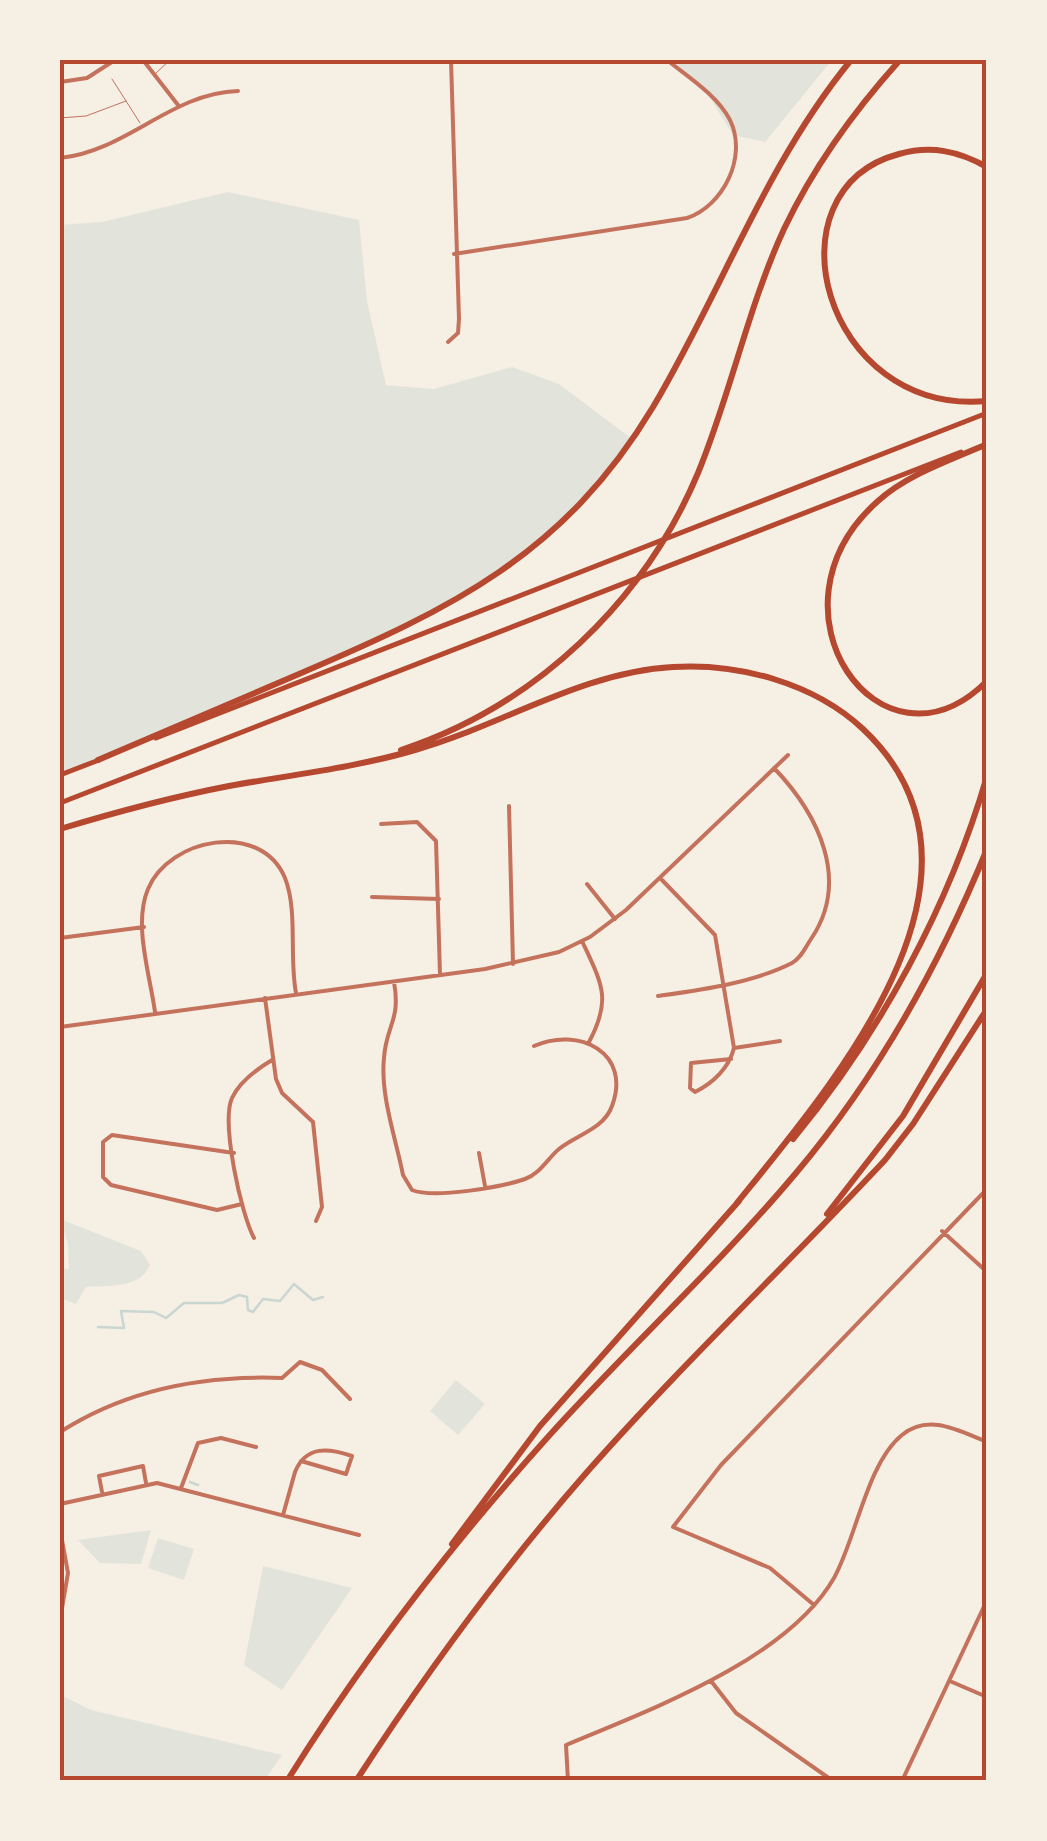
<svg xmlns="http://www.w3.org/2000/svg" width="1047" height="1841" font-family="Jost,sans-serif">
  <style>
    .green { fill: #e2e4dc }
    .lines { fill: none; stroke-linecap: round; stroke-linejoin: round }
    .stream { stroke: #c9d6d2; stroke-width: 2.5 }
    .service { stroke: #c5725c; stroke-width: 1 }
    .minor { stroke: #c5725c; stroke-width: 4 }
    .primary { stroke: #b5482f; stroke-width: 5 }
    .motorway { stroke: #b5482f; stroke-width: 6 }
    .neatline { fill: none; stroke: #b5482f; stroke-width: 4 }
  </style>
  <rect width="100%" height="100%" fill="#f6efe4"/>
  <path class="green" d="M669,60H832L765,142L733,135L707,93Z
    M228,192L359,220L367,301L386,385L434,389L512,367L559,384L632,439L587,496L496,578L462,599L389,635L60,775V225L102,222Z
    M60,1219L141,1251L150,1265C140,1289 109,1285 86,1287L76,1304L60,1298V1268L69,1269L68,1244Z
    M456,1380L485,1404L458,1435L430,1411Z
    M151,1530L141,1564L100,1563L78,1540Z
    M158,1538L194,1549L184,1580L148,1568Z
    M263,1566L352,1588L282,1690L244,1665Z
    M61,1695L91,1710L282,1755L264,1781H60Z"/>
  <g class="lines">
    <path class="stream" d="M98,1327L124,1328L121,1311L154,1312L166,1318L184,1303H222L239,1295L247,1297L248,1310L253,1312L263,1299L280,1301L294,1284L313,1300L323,1297
      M190,1482L198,1485"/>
    <path class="service" d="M156,73L170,60
      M112,79L140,123
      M60,118L86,116L126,101"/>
    <path class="minor" d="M143,60L178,105
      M60,82L87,78L115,60
      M60,158C127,151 171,93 238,91
      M454,254L687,218C723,206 748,157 730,120C717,95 688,77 667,60
      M448,342L458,333L459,319L451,60
      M509,806L513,964
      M381,824L417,822L436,841L440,975
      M662,880L715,935L734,1048C729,1068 713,1083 695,1092L690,1088L691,1063L731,1059
      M587,884L615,919
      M372,897L439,899
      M60,938L144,927
      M582,941C602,984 612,999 589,1042
      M394,982C401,1021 386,1025 384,1058C380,1095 396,1139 403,1175L412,1190C434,1199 502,1187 525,1179C540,1174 548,1158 559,1149C576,1135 604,1129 612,1106C632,1053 579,1026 534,1046
      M658,996C700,990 753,983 792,963C801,958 805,948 811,939C851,880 818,814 774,768
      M265,998L276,1079L282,1093L313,1122L322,1207L316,1221
      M155,1012C150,975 133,924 148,889C169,838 261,820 285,878C298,911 289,957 296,993
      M60,1027L485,969L559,952L590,937L626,910L788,755
      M734,1048L780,1041
      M234,1153L112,1135L103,1142V1177L111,1185L217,1210L242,1204
      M479,1153L485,1186
      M942,1231L987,1272
      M254,1238C241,1214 221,1123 232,1098C240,1081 257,1069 272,1060
      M60,1432C127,1389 204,1375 282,1378L300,1362L322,1370L350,1399
      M181,1488L198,1443L221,1438L256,1447
      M102,1492L99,1476L143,1466L146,1483
      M60,1504L157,1483L359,1535
      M283,1515L295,1472C306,1445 329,1448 352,1456L346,1474L301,1461
      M60,1529L68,1573L60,1620
      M814,1605L770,1568L673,1527L721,1465L987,1189
      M711,1681L736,1713L833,1781
      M952,1682L987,1697
      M568,1781L566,1745C649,1710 787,1660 834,1578C856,1539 867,1463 902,1435C929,1413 959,1431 987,1442
      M902,1781L987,1600"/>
    <path class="primary" d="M156,738L987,413
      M60,775L99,760
      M60,803L961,452"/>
    <path class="motorway" d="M987,167C958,151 931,145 899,154C764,190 823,416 987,401
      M987,444C951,460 908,474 878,501C756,609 881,787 987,681
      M401,750C535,706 644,602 698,473C731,393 748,307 784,229C814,166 854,111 900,60
      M98,760C165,731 232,702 299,674C451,609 564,555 653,407C722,291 765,165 851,60
      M60,829C116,812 172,797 229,786C290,775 354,768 415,750C501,726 581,672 673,667C739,663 814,683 863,729C1016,873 834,1083 737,1203
      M793,1139C879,1035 949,907 987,776
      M827,1214L903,1116L987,973
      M452,1544L540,1426L739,1201
      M287,1781C363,1659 451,1545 547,1438C628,1348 718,1266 796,1173C878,1076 939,966 987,849
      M356,1781C426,1673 502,1569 587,1472C682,1364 787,1265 885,1160L913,1124L987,1009"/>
  </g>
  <rect width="1047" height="1841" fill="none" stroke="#f6efe4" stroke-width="125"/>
  <rect x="62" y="62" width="922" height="1716" class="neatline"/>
</svg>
